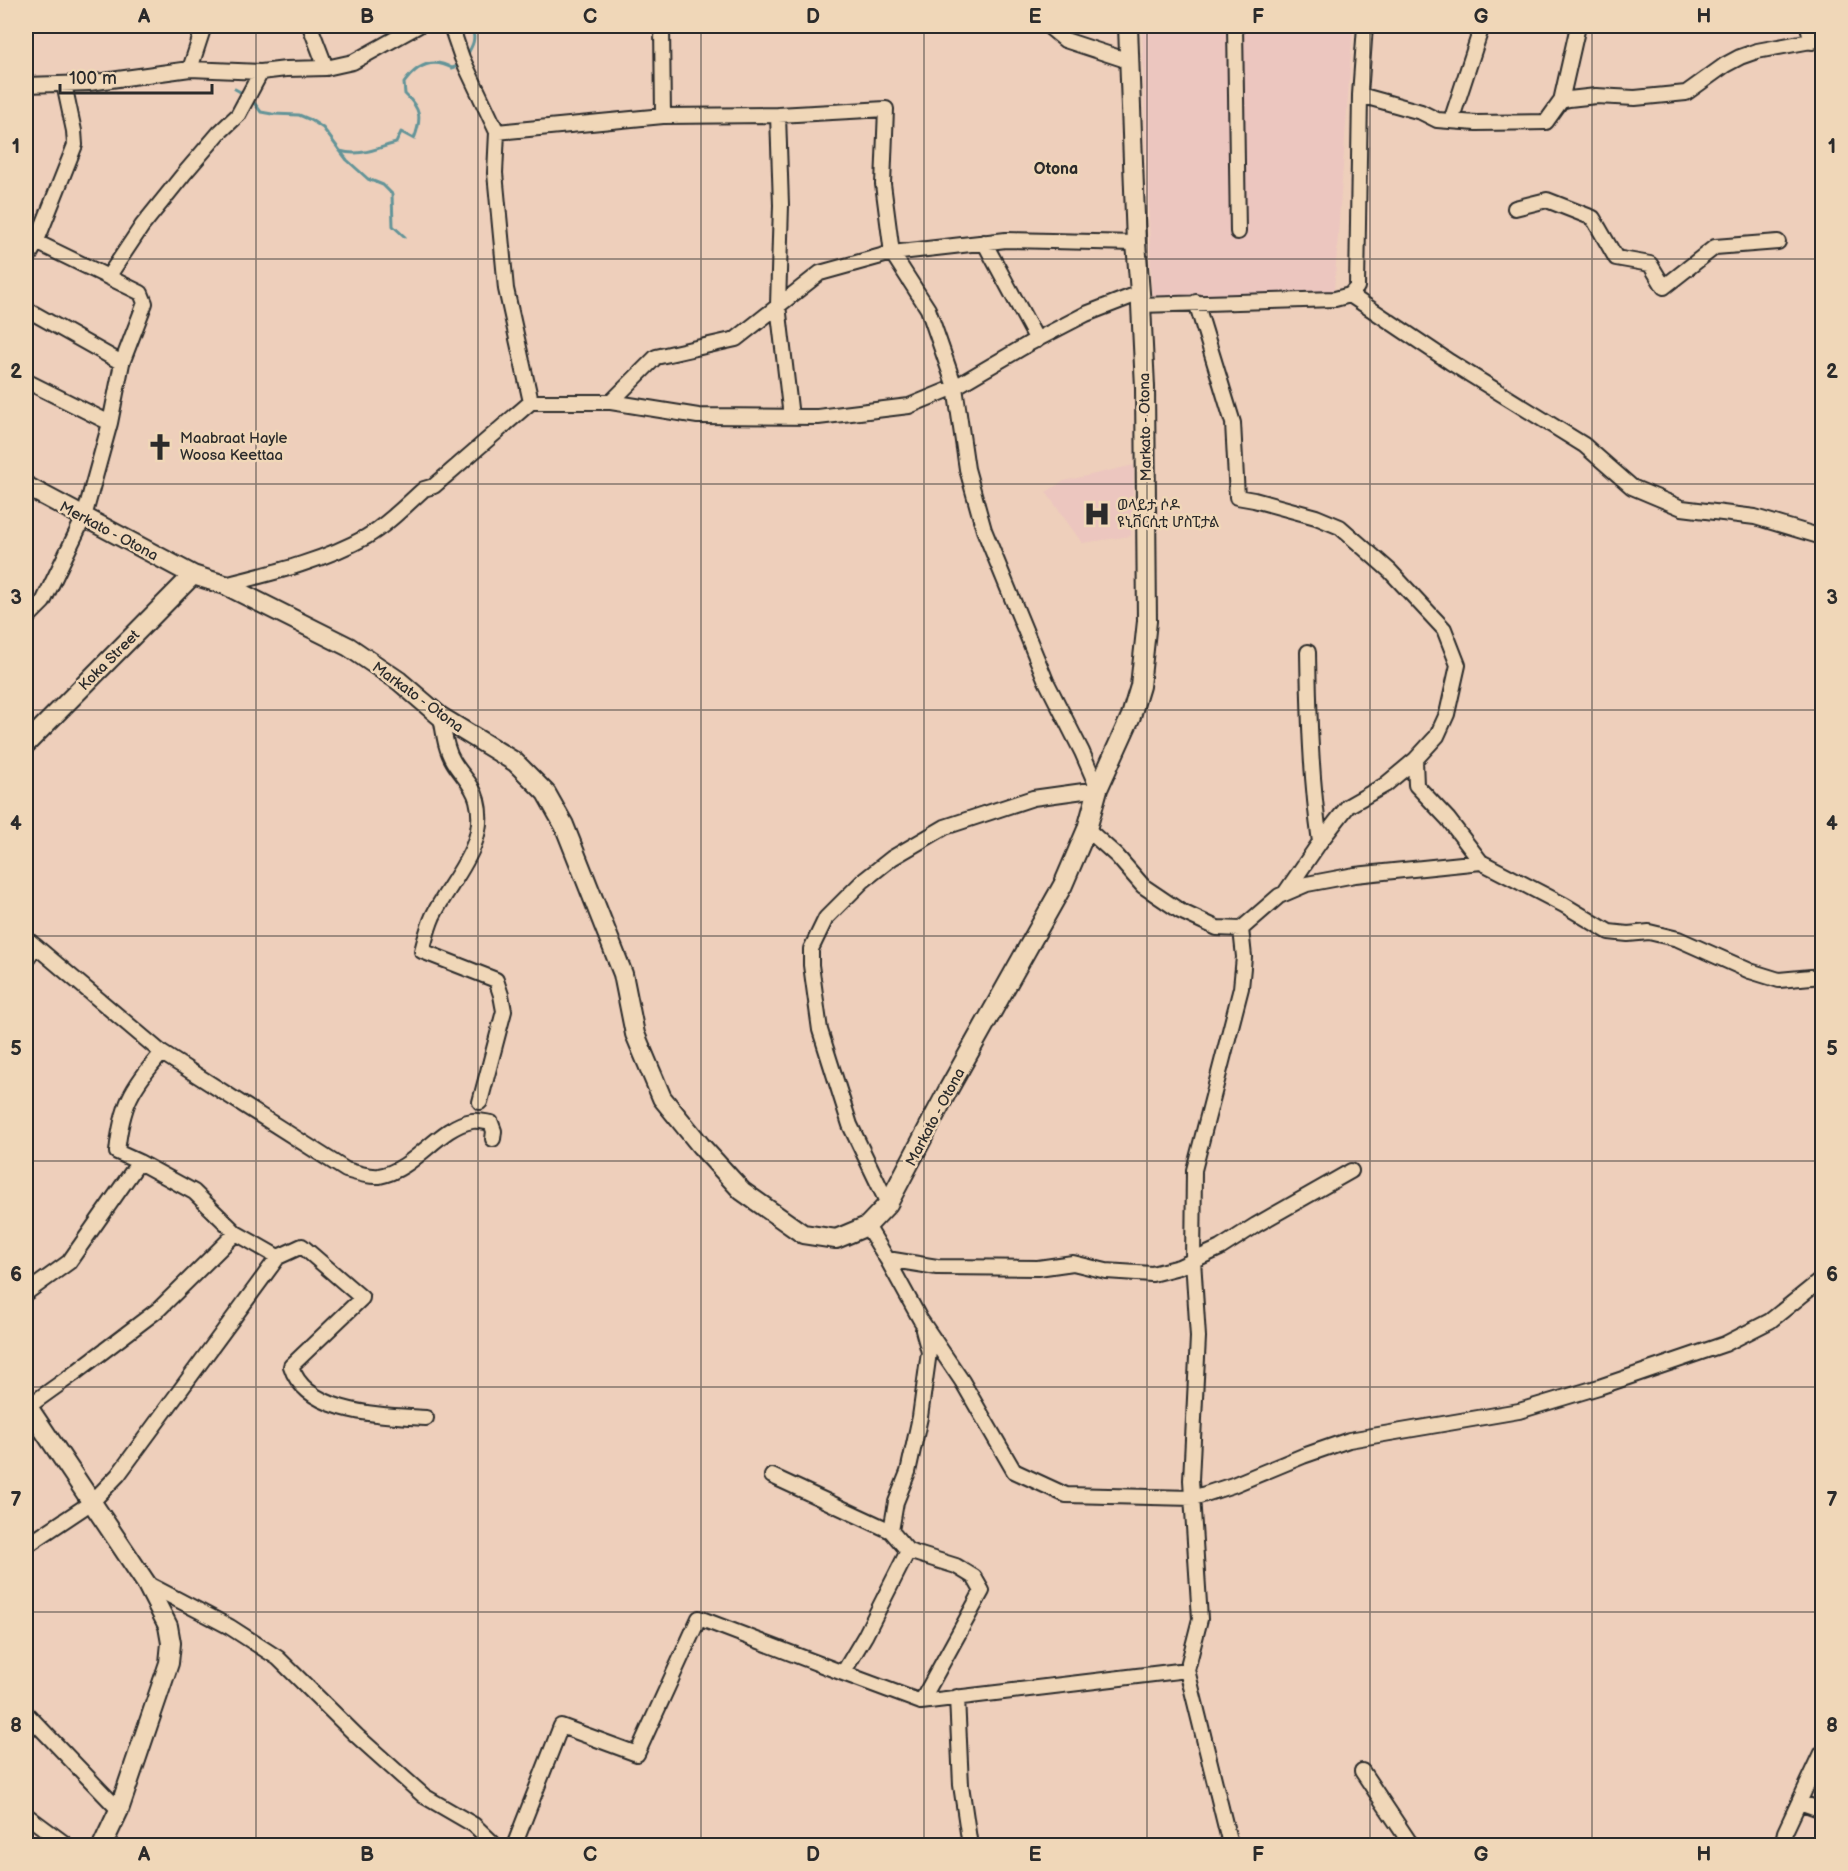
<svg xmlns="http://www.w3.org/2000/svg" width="1848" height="1871" font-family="'Balsamiq Sans','Noto Sans Ethiopic',sans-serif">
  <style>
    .built { fill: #ecc6bf }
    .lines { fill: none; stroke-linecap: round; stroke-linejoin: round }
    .stream { stroke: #639498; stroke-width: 3 }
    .minor-casing { stroke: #2b2b2b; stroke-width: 18 }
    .major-casing { stroke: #2b2b2b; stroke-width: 22 }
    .minor { stroke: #f0d7b8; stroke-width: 14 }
    .major { stroke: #f0d7b8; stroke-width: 18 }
    .grid { fill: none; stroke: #2b2b2b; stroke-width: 1.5; stroke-opacity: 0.55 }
    .labels { text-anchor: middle; stroke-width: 5; stroke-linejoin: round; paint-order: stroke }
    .street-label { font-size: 15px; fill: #2b2b2b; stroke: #f0d7b8 }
    .poi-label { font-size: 15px; fill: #2b2b2b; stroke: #f0d7b8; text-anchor: start }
    .neighbourhood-label { font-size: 16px; font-weight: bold; fill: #2b2b2b; stroke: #f0d7b8 }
    .neatline { fill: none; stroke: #2b2b2b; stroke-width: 2 }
    .grid-label { font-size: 20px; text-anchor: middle; font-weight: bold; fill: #2b2b2b }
  </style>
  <rect width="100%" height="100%" fill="#eecfbb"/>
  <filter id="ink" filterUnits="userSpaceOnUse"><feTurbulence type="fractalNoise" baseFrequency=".0167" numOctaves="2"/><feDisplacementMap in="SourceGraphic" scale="12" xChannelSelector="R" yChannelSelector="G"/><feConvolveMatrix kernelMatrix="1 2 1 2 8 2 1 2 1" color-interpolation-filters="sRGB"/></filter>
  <g filter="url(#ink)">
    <path class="built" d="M1142,26H1353L1334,291L1293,297L1152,301Z
      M1134,465L1131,536L1082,543L1046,492L1064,481Z"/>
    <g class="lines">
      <path class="stream" d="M466,57C473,45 477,38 471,26
        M235,89L244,94
        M252,100L261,112L272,114L299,115L311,120L323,128L347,160L368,179L383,185L392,194L393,226L405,237
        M340,151C361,157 377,148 396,143L401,132L414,139C422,118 421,109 405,94L404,83C416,66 432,57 452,68L461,65"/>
      <defs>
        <path id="minor" d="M310,26L326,68
          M451,26L462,58L497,132L495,173L506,289L531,402
          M662,26L663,116
          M1048,26L1065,40L1129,61
          M1235,26L1238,232
          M1808,26L1812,42
          M190,69L204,26
          M26,85L89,83L190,69L261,72L286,69L326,68L353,62L418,26
          M1360,95L1421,112L1437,120L1476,123L1546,122L1561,101L1569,99L1596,96L1635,98L1686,93L1725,65L1740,57L1757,51L1822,39
          M1561,101L1578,26
          M778,115L781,205L778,305L791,417
          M1451,121L1482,26
          M497,132L663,116L778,115L886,109L883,184L892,253L928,309L955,387L1030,343L1086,314L1140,293
          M1515,208L1547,200L1593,218L1616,258L1650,264L1664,287L1715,247L1778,242
          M26,237L141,293L145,303L122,363L110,423L84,517L43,602L26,619
          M984,242L1037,340
          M26,262L36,243L75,145L74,131L64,84
          M108,277L142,226L183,175L219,133L238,115L261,72
          M1350,295L1450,362L1584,445L1632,487L1682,508L1755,517L1822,537
          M1196,302L1233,423L1237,497L1254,500L1316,517L1340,527L1390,571L1444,629L1458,665L1447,714L1437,736L1415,760L1416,785L1448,819L1481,862
          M1141,305L1335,299L1350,295L1357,287L1360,95L1365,26
          M26,309L122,363
          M26,381L110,423
          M611,402L698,416L818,417L909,406L955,387L967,469L984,530L1046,681L1082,752L1098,789L1033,798L945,827L892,858L863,881L826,918L811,949V965L820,1030L850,1125L888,1204
          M225,585C272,573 323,561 366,537C387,525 406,505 424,489L434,486L531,402H611L656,357L736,339L820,273L892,253L1006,240L1136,243
          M1308,652C1309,716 1311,779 1320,842
          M441,717C444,732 445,748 453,761C461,775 473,784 477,800C489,845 451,879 433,916C428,927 425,940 422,951L496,980L501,995L504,1011L480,1102
          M1087,829L1117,856L1143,886L1180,911L1217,928L1241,929L1279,896L1307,884L1355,875L1481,862L1564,905L1609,932L1628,934L1649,932L1678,939L1750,971L1779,980L1822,976
          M1285,893L1320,842L1348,806L1385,785L1415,760
          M26,938L162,1053L346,1170C356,1173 369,1177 379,1176C415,1170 438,1127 472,1121C478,1120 485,1122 491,1123L494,1131L493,1139
          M26,961L35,946
          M139,1162L194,1192L236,1233L278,1257
          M867,1226L887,1259L920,1319L962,1381L1014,1471L1066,1495L1193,1498L1233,1485L1303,1456L1349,1440L1519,1411L1599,1387L1725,1344L1770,1321L1822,1279
          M887,1259L937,1267L1038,1268L1073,1263L1106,1271L1152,1274L1179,1267L1220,1248L1256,1225L1351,1171
          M26,1293L69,1262L139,1162L117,1152C122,1105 131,1088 162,1053
          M26,1408L72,1375L159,1309L236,1233
          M772,1476L891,1531L908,1551L956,1566L974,1577L982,1591L921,1702
          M891,1531L896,1502L908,1472L920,1417L929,1352L923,1330
          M26,1546L92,1502L118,1475L278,1257L302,1246L362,1298L291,1366C306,1415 384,1415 426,1418
          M146,1583L230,1627L278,1658L357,1736L424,1796L474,1825L496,1846
          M843,1673L921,1702L1187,1670
          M957,1697L961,1785L970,1846
          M26,1713L119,1810
          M1362,1771L1412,1846
          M1799,1802L1822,1810
          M26,1815L68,1846
          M1230,1844L1187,1670L1200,1619L1191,1480L1198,1337L1193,1260L1194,1170L1241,988L1244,957L1241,929
          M514,1846L561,1726L637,1754L699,1618L843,1673L865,1636L908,1551
          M1782,1846L1785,1832L1822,1753"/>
        <path id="major" d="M26,486L193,575L225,585L349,647L399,681L441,717L515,762L546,793L564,825L623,974L635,1034L662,1098L701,1146L742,1191L803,1234L836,1239L867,1226L888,1204L948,1090L1063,885L1087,829L1098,789L1131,716L1140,686L1147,621L1145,387L1141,305L1136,243L1128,26
          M26,744L193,575
          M26,1404L146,1583L168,1626L171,1643L169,1663L119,1810L102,1846"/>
      </defs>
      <use href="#minor" class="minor-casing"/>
      <use href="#major" class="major-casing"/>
      <use href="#minor" class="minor"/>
      <use href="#major" class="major"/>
    </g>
  </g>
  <path class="grid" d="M256,26V1846M478,26V1846M701,26V1846M924,26V1846M1147,26V1846M1370,26V1846M1592,26V1846M26,259H1822M26,484H1822M26,710H1822M26,936H1822M26,1161H1822M26,1387H1822M26,1612H1822"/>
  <defs>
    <symbol id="church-bare" viewBox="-9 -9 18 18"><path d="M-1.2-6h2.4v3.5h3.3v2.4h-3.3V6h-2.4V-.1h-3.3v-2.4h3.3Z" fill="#2b2b2b" stroke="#f0d7b8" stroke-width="2.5" paint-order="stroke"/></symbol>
    <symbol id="hospital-bare" viewBox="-9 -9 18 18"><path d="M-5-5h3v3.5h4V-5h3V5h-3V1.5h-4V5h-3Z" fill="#2b2b2b" stroke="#f0d7b8" stroke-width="2.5" paint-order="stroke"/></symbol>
  </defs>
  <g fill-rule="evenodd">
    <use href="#church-bare" x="141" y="428" width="38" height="38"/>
    <use href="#hospital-bare" x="1078" y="495" width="38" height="38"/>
  </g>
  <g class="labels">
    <g class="street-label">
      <text transform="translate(1145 427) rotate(-91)" y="5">Markato - Otona</text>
      <text transform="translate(109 531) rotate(28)" y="5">Merkato - Otona</text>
      <text transform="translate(109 660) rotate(-45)" y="5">Koka Street</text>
      <text transform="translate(418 697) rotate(36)" y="5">Markato - Otona</text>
      <text transform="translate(935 1117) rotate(-62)" y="5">Markato - Otona</text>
    </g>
    <g class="poi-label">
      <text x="180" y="443">Maabraat Hayle<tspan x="180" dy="17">Woosa Keettaa</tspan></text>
      <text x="1117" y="510">ወላይታ ሶዶ<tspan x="1117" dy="17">ዩኒቨርሲቲ ሆስፒታል</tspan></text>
    </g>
    <g class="neighbourhood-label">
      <text x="1056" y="174">Otona</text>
    </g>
  </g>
  <rect width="1848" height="1871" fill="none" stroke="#f0d7b8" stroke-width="66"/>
  <path d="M60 84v9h152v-9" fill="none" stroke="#2b2b2b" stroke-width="3"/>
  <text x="69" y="84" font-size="18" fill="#2b2b2b" stroke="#f0d7b8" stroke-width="4.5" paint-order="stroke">100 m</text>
  <rect x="33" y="33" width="1782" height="1805" class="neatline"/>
  <g class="grid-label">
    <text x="144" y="23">A</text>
    <text x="367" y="23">B</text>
    <text x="590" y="23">C</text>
    <text x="813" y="23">D</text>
    <text x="1035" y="23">E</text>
    <text x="1258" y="23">F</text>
    <text x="1481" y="23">G</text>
    <text x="1704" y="23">H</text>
    <text x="16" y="153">1</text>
    <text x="1832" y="153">1</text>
    <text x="16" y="378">2</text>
    <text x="1832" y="378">2</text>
    <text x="16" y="604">3</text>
    <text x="1832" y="604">3</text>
    <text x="16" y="830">4</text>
    <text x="1832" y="830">4</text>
    <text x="16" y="1055">5</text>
    <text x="1832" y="1055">5</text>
    <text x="16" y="1281">6</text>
    <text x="1832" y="1281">6</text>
    <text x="16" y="1506">7</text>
    <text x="1832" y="1506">7</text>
    <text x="16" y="1732">8</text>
    <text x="1832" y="1732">8</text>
    <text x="144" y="1861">A</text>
    <text x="367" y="1861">B</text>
    <text x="590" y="1861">C</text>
    <text x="813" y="1861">D</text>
    <text x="1035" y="1861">E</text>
    <text x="1258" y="1861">F</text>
    <text x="1481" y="1861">G</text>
    <text x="1704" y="1861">H</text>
  </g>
</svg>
